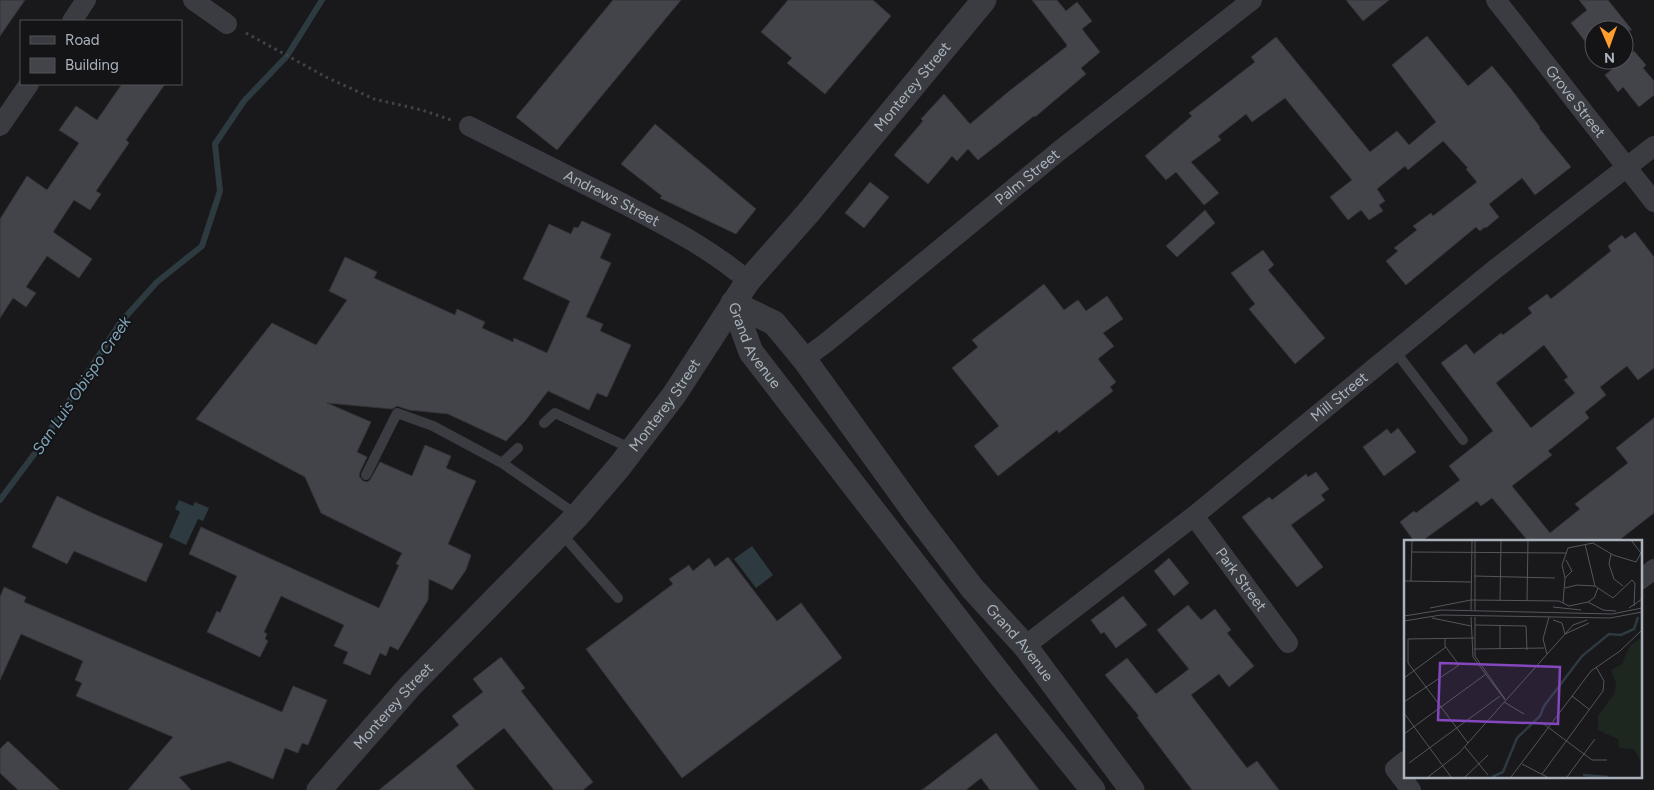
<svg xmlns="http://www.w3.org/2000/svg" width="1654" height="790" font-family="Figtree,sans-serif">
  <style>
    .water { fill: #2d3b41 }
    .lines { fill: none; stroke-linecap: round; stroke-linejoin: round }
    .stream { stroke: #2d3b41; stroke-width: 6 }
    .building { fill: #434449; stroke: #333338; fill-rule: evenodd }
    .path { stroke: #404348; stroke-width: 3; stroke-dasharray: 2.5 4; stroke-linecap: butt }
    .service { stroke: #3a3c41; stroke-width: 10 }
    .minor { stroke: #3a3c41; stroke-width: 20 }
    .tertiary { stroke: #3a3c41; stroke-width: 25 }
    .labels { text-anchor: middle; stroke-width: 4; stroke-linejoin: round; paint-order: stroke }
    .street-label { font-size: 15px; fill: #aab2bc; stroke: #141417 }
    .water-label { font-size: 16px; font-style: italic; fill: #7fa6ba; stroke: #141417 }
    .inset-river { fill: none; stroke: #2d3b41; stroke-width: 2.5 }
    .inset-road { fill: none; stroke: #53565c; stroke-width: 1 }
    .view { fill: #8447be; fill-opacity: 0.15; stroke: #8447be; stroke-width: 2.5 }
    .inset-edge { fill: none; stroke: #aab2bc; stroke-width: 2.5 }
  </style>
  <rect width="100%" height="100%" fill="#19191c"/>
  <path class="water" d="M179,500L193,506L195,502L209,508L203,521L198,519L186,545L169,537L180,512L175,509Z
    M752,546L773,575L756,588L734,559Z"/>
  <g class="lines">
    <path class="stream" d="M0,500L38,449L120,323L157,282L202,246L220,191L215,144L244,101L287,56L322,0"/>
  </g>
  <path class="building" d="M0,0H25L0,36Z
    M613,0H681L557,150L516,117Z
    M788,0H873L891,16L825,94L787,63L792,58L761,32Z
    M1032,0H1057L1066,11L1077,2L1092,21L1082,29L1100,52L1081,68L1086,74L1035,117L1034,116L978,160L968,149L957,161L952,156L928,184L894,155L923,121L921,119L944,94L970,124L1008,92L1066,47L1067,45Z
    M1346,0H1389L1363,21Z
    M1579,0H1608L1632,30H1594V53L1571,23L1587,10Z
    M1427,36L1468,86L1492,66L1511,89L1540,127L1539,128L1571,167L1535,195L1522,178L1489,204L1499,217L1486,228L1485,227L1480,231L1476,227L1406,285L1386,261L1398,251L1394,248L1417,230L1413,226L1431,213L1433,216L1477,182L1466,169L1468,168L1443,141L1408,170L1405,166L1377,189L1385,201L1379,205L1383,211L1369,220L1361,210L1348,220L1330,197L1352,180L1285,98L1252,122L1246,114L1218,136L1221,140L1191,162L1219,193L1204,205L1176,172L1166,180L1145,156L1192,116L1189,113L1255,62L1251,57L1276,37L1370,152L1397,131L1409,145L1436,122L1392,65Z
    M1634,51L1646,65L1643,68L1654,81V95L1639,107L1623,87L1618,92L1605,75Z
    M122,84H165L126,140L129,143L96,191L101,194L90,210L74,200L53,232L92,259L79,278L47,256L26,287L36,293L26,307L13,298L0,318V219L27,176L47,190L79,143L59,130L76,106L97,120Z
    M655,124L756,209L736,234L660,198L662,196L621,164Z
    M870,182L889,197L864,228L845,213Z
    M1205,210L1215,223L1177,257L1166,246Z
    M582,221L611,234L600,258L611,263L586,317L603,324L600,331L631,345L607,397L597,393L589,410L548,391L525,421L506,441L448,414L409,410L397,406L392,409L327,403L371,422L357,452L367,457L360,472L359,476L363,481L367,482L370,480L380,462L412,476L425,445L451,456L446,468L476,481L448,544L471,555L466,570L452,590L429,579L428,600L398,650L390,646L386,656L380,653L370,675L343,663L348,652L334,646L344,625L281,596L264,632L267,634L265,639L268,641L260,657L207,632L217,611L220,613L237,576L189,554L201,527L379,608L399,565L396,564L402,553L321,513L305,477L196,419L272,323L316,345L347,300L329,291L345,257L377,272L374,278L455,315L457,309L485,322L482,328L513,342L514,338L547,353L570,301L523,279L549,224L571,234L574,227L578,228Z
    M1635,232L1654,257V368L1638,380L1627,366L1600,387L1606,395L1585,412L1589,418L1548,451L1552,455L1512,486L1550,533L1580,509L1575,504L1628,463L1616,448L1654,418V513L1618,541H1528L1492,498L1481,506L1477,501L1422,541H1414L1400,522L1414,511L1416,513L1460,480L1449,466L1493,431L1441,363L1466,344L1474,354L1501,333L1503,335L1532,313L1528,308L1547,294L1551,299L1611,251L1608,246L1622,235L1625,239ZM1544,345L1568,377L1564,380L1575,393L1531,428L1496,383Z
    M1263,250L1274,265L1268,270L1325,338L1295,364L1249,309L1255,304L1231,273Z
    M1044,284L1064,310L1078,300L1086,311L1107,296L1123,319L1103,333L1114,346L1098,359L1116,382L1110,387L1113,391L1059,433L1057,430L998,476L974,446L999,426L952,368L978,347L972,340Z
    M1398,428L1416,452L1384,476L1363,447L1387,429L1391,434Z
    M1316,472L1329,489L1321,495L1325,500L1291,525L1323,567L1297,587L1242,517L1269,497L1272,500L1306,474L1308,477Z
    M57,496L92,513L163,544L146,582L74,551L67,564L32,547Z
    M728,557L777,621L801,603L842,658L682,778L586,649L673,584L669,579L689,565L693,571L709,558L715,567Z
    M1169,558L1189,583L1174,596L1154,571Z
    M4,587L26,597L24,602L282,712L293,686L327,700L308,745L302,743L298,753L285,748L273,779L229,761L179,777L191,790H128L173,737L76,696L82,683L75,680L83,661L21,634L0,680V597Z
    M1123,596L1147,625L1116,648L1104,632L1101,634L1091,620Z
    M1188,605L1201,620L1215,609L1231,630L1227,633L1254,666L1229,687L1219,674L1191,695L1247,768L1257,761L1279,790H1192L1137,717L1139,716L1105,675L1127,658L1156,694L1189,669L1157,630Z
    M501,657L525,688L521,691L593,782L583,790H554L504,728L456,766L475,790H379L459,725L452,716L483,692L473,679Z
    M996,733L1039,790H990L981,778L966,790H922Z
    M8,741L60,790H18L0,773V749Z"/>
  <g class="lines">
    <path class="path" d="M246,33L326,77L374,99L422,110L451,120"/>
    <path class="service" d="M1395,351L1463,440
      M544,423L555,413L632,449
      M502,463L518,448
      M366,475L397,413L433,426L502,463L577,515
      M561,533L618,598"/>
    <g class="minor">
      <path d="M193,0L227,24"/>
      <path id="s1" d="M1496,0L1654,202"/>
      <path d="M72,21L86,0"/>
      <path d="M0,126L29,84"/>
      <path id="s2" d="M469,126C520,152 571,177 622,203C666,226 710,248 748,281"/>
      <path id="s3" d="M804,359L827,342L1059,151L1252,0"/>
      <path id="s4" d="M1194,516L1288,643"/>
      <path d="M1640,580L1654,569"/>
      <path id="s5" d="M1025,646L1194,516L1494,270L1654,146"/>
      <path d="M1405,761L1395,769L1411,790"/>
    </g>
    <g class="tertiary">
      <path id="s6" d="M733,303L774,323L804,359L918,517L972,588L1025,646L1132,790"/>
      <path id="s7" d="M733,303L751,352L997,671L1093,790"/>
      <path id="s8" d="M319,790L411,685L577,516L619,467L674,395L748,281L808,213L984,0"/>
    </g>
  </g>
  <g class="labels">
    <g class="street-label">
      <text dy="5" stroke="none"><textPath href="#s8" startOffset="922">Monterey Street</textPath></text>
      <text dy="5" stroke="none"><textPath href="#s1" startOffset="129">Grove Street</textPath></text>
      <text dy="5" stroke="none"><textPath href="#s3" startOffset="288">Palm Street</textPath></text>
      <text dy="5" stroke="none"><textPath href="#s2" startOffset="160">Andrews Street</textPath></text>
      <text dy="5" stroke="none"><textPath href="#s7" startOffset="48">Grand Avenue</textPath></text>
      <text dy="5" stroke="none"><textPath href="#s5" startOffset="401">Mill Street</textPath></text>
      <text dy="5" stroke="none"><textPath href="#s8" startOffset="518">Monterey Street</textPath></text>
      <text dy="5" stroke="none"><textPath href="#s4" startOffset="79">Park Street</textPath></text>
      <text dy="5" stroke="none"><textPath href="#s6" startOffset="449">Grand Avenue</textPath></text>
      <text dy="5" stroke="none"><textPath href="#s8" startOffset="112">Monterey Street</textPath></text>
    </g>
    <g class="water-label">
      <text transform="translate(81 385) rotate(-56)" y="6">San Luis Obispo Creek</text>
    </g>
  </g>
  <g transform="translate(1404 540)">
    <rect width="238" height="238" fill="#19191c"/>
    <path d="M237,98V221L230,209L215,208L214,199L194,190V176L211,153L212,143L207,130L218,124L226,106Z" fill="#1e271f"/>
    <path class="inset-river" d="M179,235L204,237M88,237L99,232L113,198L136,176L140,166L178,116L205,94L217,95L230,89L234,77"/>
    <path class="inset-road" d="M181,4L191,46M8,12L162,13M207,14L205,24L210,39L219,46M70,36L151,38M161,38L168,31L162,20M0,41L67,42M7,41L8,0M161,48L173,45L191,46L209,58L228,40L231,43L230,66M67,60L155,61L165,66L184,62L199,70L212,71M96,61L97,0M123,61L124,0M184,62L190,58L194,48M159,63L161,38L158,25L164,8L189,3L209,15L232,22L237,13L227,0M149,67L177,70M26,68L67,60M225,68L238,59M67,71L68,0M71,71V0M0,76L38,70L208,74L238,68M67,77L69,117L101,160M71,77V116L101,159M28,78L67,86M149,80L158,83L161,94M0,81L37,75L206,78L238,72M71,85L122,86L123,110M161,94L169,85L183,80M70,109L140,108M96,109V86M143,114L139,99L145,77M0,138L42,107M168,156L186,170M0,162L55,125L41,106V98M100,162L120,174M0,173L47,237M137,182L188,220H203M0,194L82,134M64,203L4,123V99L70,98M61,207L84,235M5,223L96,156M118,224L143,237M138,234L199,151L200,141L192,127M24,237L55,213L161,94L185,83M61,237L84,215M107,237L187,131L216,111L238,90M163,237L191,199"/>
    <path class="view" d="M36,123L156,127L154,184L34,180Z"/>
    <rect width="238" height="238" class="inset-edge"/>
  </g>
  <rect x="20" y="20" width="162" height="65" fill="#141417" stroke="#505359"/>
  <rect x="30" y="36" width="25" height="8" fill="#3a3c41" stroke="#505359"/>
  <text x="65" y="45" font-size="15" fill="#aab2bc">Road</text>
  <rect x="30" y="58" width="25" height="15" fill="#434449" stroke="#505359"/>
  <text x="65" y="70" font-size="15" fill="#aab2bc">Building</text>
  <g transform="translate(1609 45) rotate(178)"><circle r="24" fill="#141417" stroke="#505359"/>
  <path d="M0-4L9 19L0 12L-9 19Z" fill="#ff9e2e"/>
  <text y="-8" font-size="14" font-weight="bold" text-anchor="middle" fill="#aab2bc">N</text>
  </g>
</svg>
